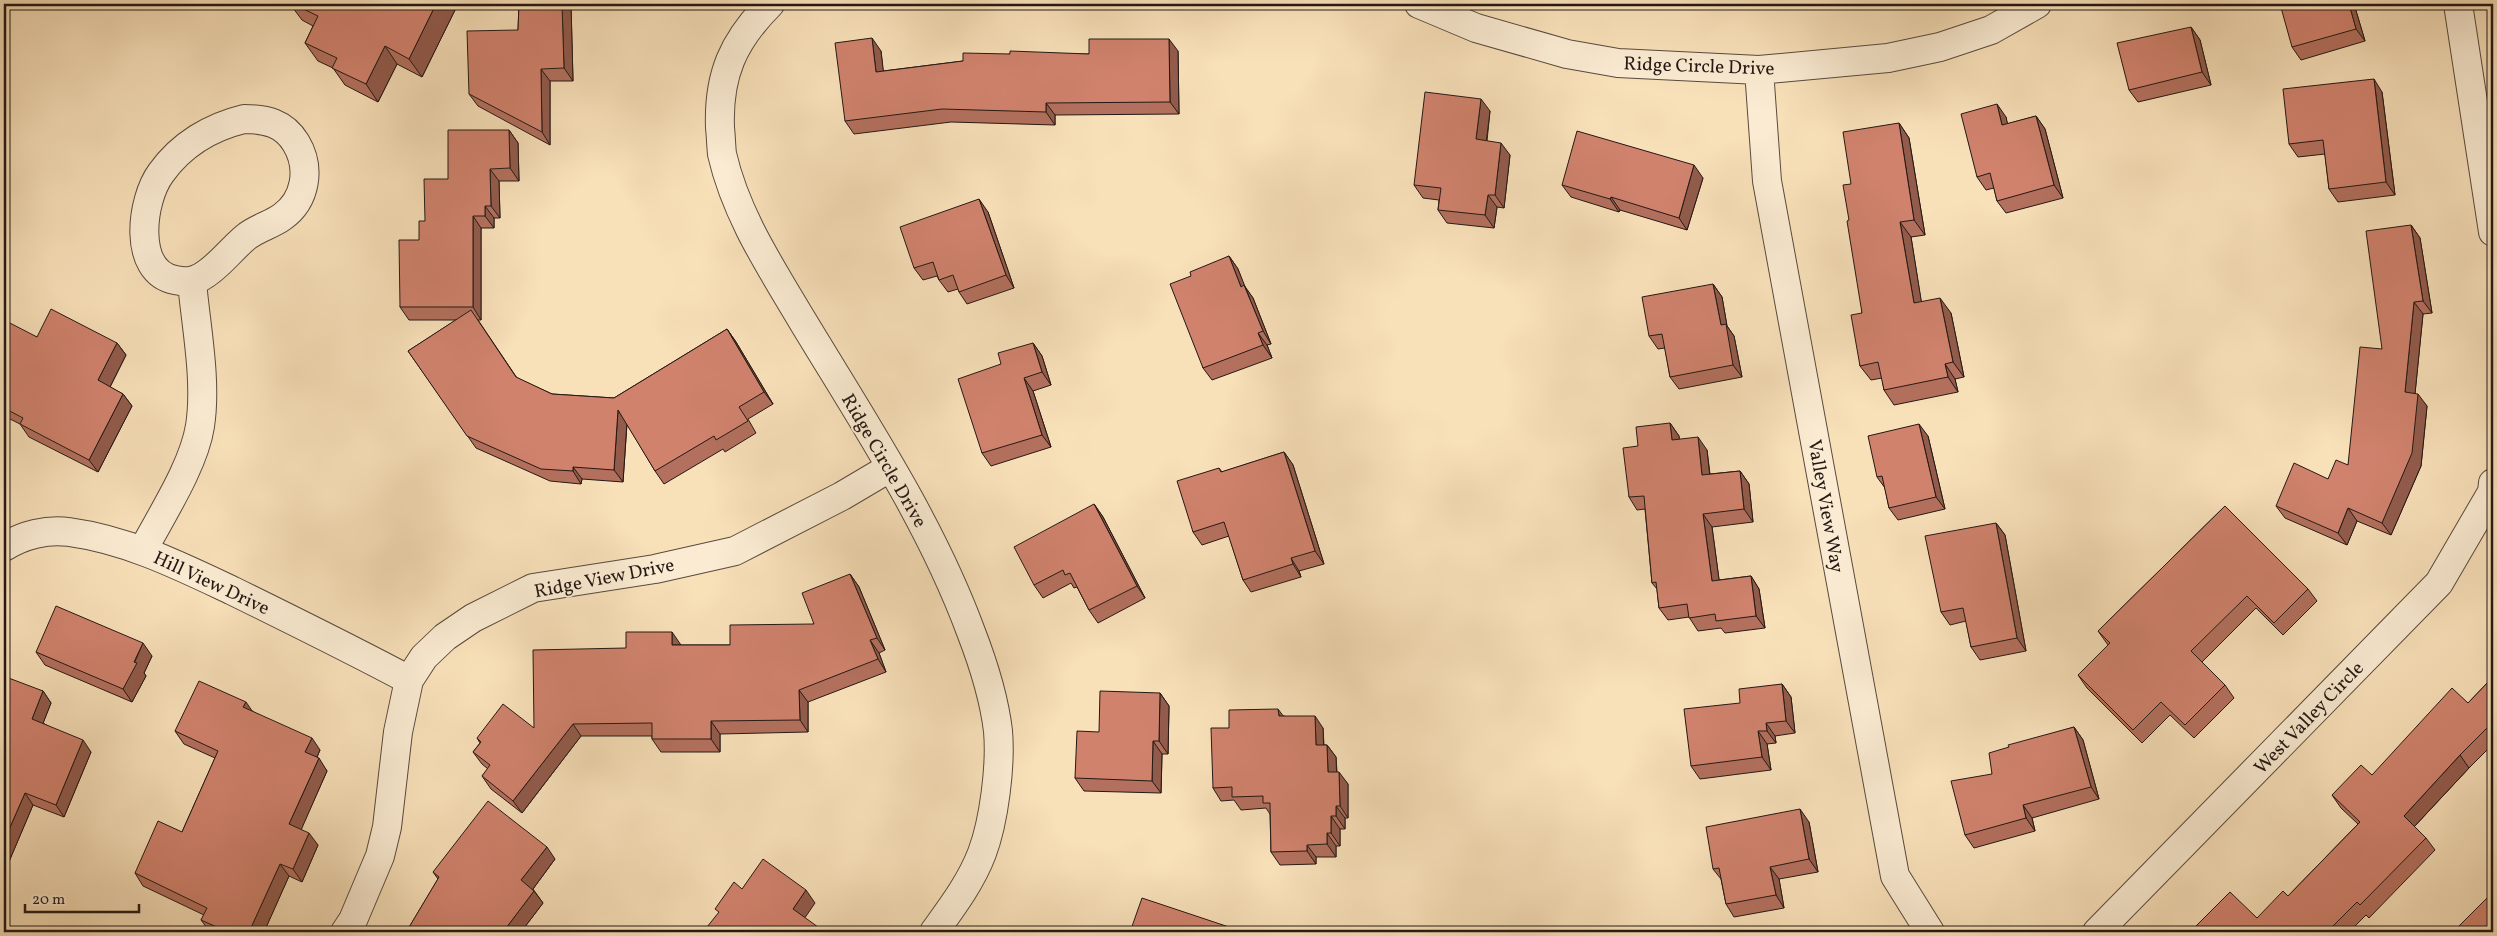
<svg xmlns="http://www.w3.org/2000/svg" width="2497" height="936" font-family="Vollkorn,serif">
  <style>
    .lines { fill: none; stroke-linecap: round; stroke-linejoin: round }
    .minor-casing { stroke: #594a3d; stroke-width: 30 }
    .minor { stroke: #faebd2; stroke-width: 28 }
    .wall { fill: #b3705e; stroke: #241814 }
    .shaded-wall { fill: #925b4c; stroke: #241814 }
    .building { fill: #d0826d; stroke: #241814 }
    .labels { text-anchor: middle; stroke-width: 4; stroke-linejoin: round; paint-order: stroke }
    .street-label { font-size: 19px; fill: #241814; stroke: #faebd2 }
  </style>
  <rect width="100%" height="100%" fill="#f8e0b9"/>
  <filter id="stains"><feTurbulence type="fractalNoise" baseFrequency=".004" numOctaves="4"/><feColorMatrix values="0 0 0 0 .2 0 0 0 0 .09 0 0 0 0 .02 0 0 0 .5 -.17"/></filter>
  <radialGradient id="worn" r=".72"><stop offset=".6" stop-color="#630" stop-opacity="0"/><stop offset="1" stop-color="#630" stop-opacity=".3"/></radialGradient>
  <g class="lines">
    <defs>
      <path id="minor" d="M770,4C733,41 718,75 720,128C721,136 721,145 722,154C736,215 770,266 802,320C863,421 930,521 971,632C983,663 994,697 998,731C1001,766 994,821 982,853C971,882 952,907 934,932
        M1419,4L1476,28L1567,54L1618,63L1759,70L1888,58L1940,47L1991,30L2037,4
        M2458,4L2493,232
        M1759,70L1767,181L1895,876L1930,932
        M244,119C266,119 284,123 296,143C311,168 306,200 282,217C271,225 257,228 246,237C230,250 219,267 201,277C192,282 185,282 175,280C132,272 141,200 161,173C181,145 211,127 244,119Z
        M4,547C23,535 47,529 69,532C128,540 180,566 233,591C292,620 351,649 409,680
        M143,550C162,514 194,465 200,426C207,381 196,327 192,282
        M345,932L353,920L380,856L387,827L398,732L409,680L424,657L445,637L473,618L533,588L655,569L735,551L842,496L891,467
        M2097,932L2439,583L2492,492L2493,483"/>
    </defs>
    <use href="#minor" class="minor-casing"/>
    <use href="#minor" class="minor"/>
  </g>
  <path class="wall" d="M290,4H453L456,8L422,77L397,64L378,102L345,85L333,68L318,61L305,43L313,26L302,20Z
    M519,4H599V6L571,5L573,81H550V145L478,106L469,94L518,30Z
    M2354,4L2365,41L2301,60L2292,47Z
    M2191,27L2200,40L2211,85L2138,102L2129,90Z
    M881,51L883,71L963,61L1010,54H1089L1178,51L1179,114L1055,115V125L951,122L854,134L845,121Z
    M2382,92L2395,195L2338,202L2329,189L2325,154L2298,157L2289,144Z
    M1490,111L1487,141L1510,155L1504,208L1497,207L1494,228L1447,223L1438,210L1439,200L1423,198L1414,185Z
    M2036,116L2045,129L2063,198L2006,213L1997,201L1994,188L1986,190L1977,177L2006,117L2007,124Z
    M1899,123L1909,138L1925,235L1911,237L1921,301L1951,313L1964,377L1955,379L1958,392L1894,405L1884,390L1882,378L1871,380L1860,366L1862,313L1851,184Z
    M509,130L518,143L519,181H499L500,218H494V228H481V320H478L517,378L552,394L614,398L727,329L736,342L773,404L748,419L756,433L725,452L723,449L664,484L655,471L627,424L623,482L582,479L581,484L550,481L476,448L408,351L456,320H409L400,307L425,221L448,179Z
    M1703,178L1687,230L1620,210L1619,212L1571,197L1562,185Z
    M988,212L1014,288L967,304L959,292L958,289L948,292L939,280L937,276L923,280L914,268Z
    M2411,225L2420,238L2432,313L2423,314L2415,393L2427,406L2421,466L2391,535L2357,521L2347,545L2285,518L2276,506L2328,479L2348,465L2382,349Z
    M1229,256L1238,269L1244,286L1253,298L1271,344L1267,345L1272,358L1212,380L1203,368L1191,276Z
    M1713,284L1722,297L1727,326L1734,336L1742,377L1679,389L1670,377L1665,348L1658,349L1649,336Z
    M4,326L37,337L117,343L126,355L110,387L123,394L132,406L98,472L29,437L20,424L4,416Z
    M1033,343L1042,356L1051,385L1033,391L1051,447L991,466L982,453L1001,364Z
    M1670,423L1679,436V439L1707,450L1710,474L1740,471L1749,484L1753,522L1712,527L1719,580L1751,576L1759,589L1765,628L1725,633L1721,628L1698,631L1689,617L1668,620L1659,608L1657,589L1652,583L1645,509L1637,510L1629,497L1638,446Z
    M1928,436L1945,509L1898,520L1889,508L1885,488L1877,477Z
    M1284,452L1293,465L1324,564L1299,571L1301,577L1251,592L1243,580L1229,536L1202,545L1193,532L1219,468L1222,472Z
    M1094,504L1103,517L1145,598L1098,623L1089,610L1077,587L1074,588L1071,583L1043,598L1034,585Z
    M2225,506L2308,589L2317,601L2283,635L2256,608L2202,662L2225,685L2234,698L2194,738L2170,715L2142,743L2087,688L2078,675L2108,645L2098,631Z
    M1996,523L2005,535L2026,651L1980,660L1971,647L1966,621L1950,625L1941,612Z
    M850,574L859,587L885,650L879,653L886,672L808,702V732L720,734V752H661L652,739V736H581L522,813L491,789L482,776L488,769L482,764L473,752L480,743L477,738L534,728L626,648L681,645H730L814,624Z
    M36,652L152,656L144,673L146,676L132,702L45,665Z
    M2493,677V744L2469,768L2414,827L2426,838L2435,850L2369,918L2366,915L2349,932H2200L2196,926L2257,918L2288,896L2358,824L2341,808L2332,795L2372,775L2468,703Z
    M4,683L43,691L51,703L43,723L91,752L64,817L33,805L5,871L4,870Z
    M1782,684L1791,697L1795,733L1775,736L1776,743L1767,744L1771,770L1700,779L1691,766L1740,703Z
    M1160,693L1169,706L1168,754H1162L1161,793L1084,791L1075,778L1099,732Z
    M252,711L320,750L317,757L327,771L301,829L318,845L302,882L289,876L264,932H210L201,920L204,915L143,886L135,873L182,832L215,758L184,744L175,731Z
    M1284,716L1323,728L1324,745H1327L1336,757L1337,772L1348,784V818H1345V829H1340V846H1336V857H1316V864L1280,865L1271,852L1270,814L1266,808L1241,810L1234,800L1221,801L1213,788L1229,728Z
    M2074,727L2083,740L2099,799L2032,818L2035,831L1974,848L1965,835L1992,774L2009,747Z
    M1809,822L1818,872L1779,879L1784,908L1734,917L1726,904L1721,879L1713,869Z
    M555,859L533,889L543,903L521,932H411L408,929L438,879L433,872Z"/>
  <path class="shaded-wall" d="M436,4H453L456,8L422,77L409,59Z
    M562,4H570L571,5L573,81L564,68Z
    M2349,4H2354L2365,41L2356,29Z
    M2191,27L2200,40L2211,85L2202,72Z
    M872,38L881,51L885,85L876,72Z
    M1169,39L1178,51L1179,114L1170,102Z
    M385,46L397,64L378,102L366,84Z
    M541,69L550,81V145L542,132Z
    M2374,79L2382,92L2395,195L2386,182Z
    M1481,99L1490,111L1485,152L1476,139Z
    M1046,103L1055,115V125L1046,112Z
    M1997,104L2006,117L2011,138L2002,125Z
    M2036,116L2045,129L2063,198L2054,185Z
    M1899,123L1909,138L1925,235L1914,220Z
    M509,130L518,143L519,181L510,168Z
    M1501,143L1510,155L1504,208L1495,195Z
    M1694,165L1703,178L1687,230L1679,218Z
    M490,169L499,181L500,218L491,206Z
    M1488,195L1497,207L1494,228L1485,215Z
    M1611,197L1620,210L1619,212L1610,199Z
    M979,199L988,212L1014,288L1006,275Z
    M485,206L494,218V228L485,216Z
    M473,216L481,228V320L473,307Z
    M1900,222L1911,237L1924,318L1914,303Z
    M2411,225L2420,238L2432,313L2423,301Z
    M1229,256L1238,269L1250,299L1241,287Z
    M1713,284L1722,297L1727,326L1734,336L1742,377L1733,365L1721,325Z
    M1244,285L1253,298L1271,344L1263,331Z
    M1940,298L1951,313L1964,377L1953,362Z
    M2414,302L2423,314L2414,404L2405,392Z
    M727,329L736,342L773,404L764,392Z
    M1258,333L1267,345L1272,358L1263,345Z
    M117,343L126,355L107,393L98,380Z
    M1033,343L1042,356L1051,385L1042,372Z
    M1945,364L1955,379L1958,392L1948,377Z
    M1024,378L1033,391L1051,447L1042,435Z
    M123,394L132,406L98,472L89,460Z
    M2418,394L2427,406L2421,466L2391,535L2382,523Z
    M618,410L627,422L623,482L614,470Z
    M1670,423L1679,436L1681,452L1672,440Z
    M1919,424L1928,436L1945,509L1936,497Z
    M1698,437L1707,450L1711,487L1702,475Z
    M1284,452L1293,465L1324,564L1315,551Z
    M573,467L582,479L581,484L573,471Z
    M1740,471L1749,484L1753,522L1744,509Z
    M1094,504L1103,517L1145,598L1137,586Z
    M2348,508L2357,521L2347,545L2338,533Z
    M1703,514L1712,527L1721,594L1712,581Z
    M1996,523L2005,535L2026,651L2017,638Z
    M1291,558L1299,571L1301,577L1293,564Z
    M850,574L859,587L885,650L877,638Z
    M1751,576L1759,589L1765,628L1756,616Z
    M672,632L681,645H672Z
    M870,640L879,653L886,672L878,659Z
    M143,643L152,656L144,673L146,676L132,702L123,689Z
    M1782,684L1791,697L1795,733L1786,721Z
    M799,690L808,702V732L800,720Z
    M43,691L51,703L40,731L32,719Z
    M1160,693L1169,706L1168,754L1159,741Z
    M246,702L255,715L243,707Z
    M1278,709L1287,721L1279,716Z
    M1315,716L1323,728L1324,757L1316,745Z
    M711,721L720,734V752L711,739Z
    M1766,723L1775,736L1776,743L1767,731Z
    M573,724L581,736L522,813L513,801Z
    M2074,727L2083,740L2099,799L2091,787Z
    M1758,731L1767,744L1771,770L1762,757Z
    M312,738L320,750L314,764L305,752Z
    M83,740L91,752L64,817L56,805Z
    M1153,741L1162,754L1161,793L1152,781Z
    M1327,745L1336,757L1337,784L1328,772Z
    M2460,755L2469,768L2412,829L2404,816Z
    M319,758L327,771L298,837L289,824Z
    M1339,772L1348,784V818L1340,806Z
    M25,793L33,805L5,871L4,869V841Z
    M2023,805L2032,818L2035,831L2026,818Z
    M1336,806L1345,818V829L1336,816Z
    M1800,809L1809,822L1818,872L1809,859Z
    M1331,816L1340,829V846L1331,833Z
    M309,833L318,845L302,882L293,869Z
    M1327,833L1336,846V857L1327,844Z
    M1307,845L1316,857V864L1307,851Z
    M547,847L555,859L530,893L521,880Z
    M280,864L289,876L264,932H249Z
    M1770,867L1779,879L1784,908L1776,895Z
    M806,890L815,903L802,922L793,909Z
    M534,891L543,903L521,932H503Z"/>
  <path class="building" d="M293,4H436L409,59L385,46L366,84L332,68L337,58L305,43L318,16Z
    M519,4H562L564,68L541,69L542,132L469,94L467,31L518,30Z
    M2280,4H2349L2356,29L2292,47Z
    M2191,27L2202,72L2129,90L2117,43Z
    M872,38L876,72L963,61V53L1010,54V51L1089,54V39H1169L1170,102L1046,103V112L942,109L845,121L835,43Z
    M2374,79L2386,182L2329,189L2323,140L2289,144L2283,89Z
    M1425,92L1481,99L1476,139L1501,143L1495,195H1488L1485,215L1438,210L1441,188L1414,185Z
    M1997,104L2002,125L2036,116L2054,185L1997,201L1990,173L1977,177L1961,114Z
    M1899,123L1914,220L1900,222L1914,303L1940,298L1953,362L1945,364L1948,377L1884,390L1878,362L1860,366L1851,315L1862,313L1847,221L1849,220L1843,185L1851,184L1843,132Z
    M448,130H509L510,168L490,169L491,206H485V216H473V307H400L399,240H419V221H425L424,179H448Z
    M1577,131L1694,165L1679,218L1611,197L1610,199L1562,185Z
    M979,199L1006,275L959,292L953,275L939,280L933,262L914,268L900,227Z
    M2411,225L2423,301L2414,302L2405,392L2418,394L2412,453L2382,523L2348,508L2338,533L2276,506L2294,463L2328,479L2336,460L2348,465L2360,347L2382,349L2366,231Z
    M1229,256L1241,287L1244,285L1263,331L1258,333L1263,345L1203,368L1170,284L1191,276L1190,272Z
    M1713,284L1721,325L1726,324L1733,365L1670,377L1662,334L1649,336L1642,297Z
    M51,309L117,343L98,380L123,394L89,460L20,424L23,418L4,408V326L6,321L37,337Z
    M471,310L516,377L552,394L614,398L727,329L764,392L739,407L748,421L716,440L714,436L655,471L618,410L614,470L573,467V471L541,469L467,436L408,351Z
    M1033,343L1042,372L1024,378L1042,435L982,453L958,379L1001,364L998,353Z
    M1670,423L1672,440L1698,437L1702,475L1740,471L1744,509L1703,514L1712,581L1751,576L1756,616L1716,621L1715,614L1689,618L1687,604L1659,608L1656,582L1652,583L1644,496L1629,497L1623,448L1638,446L1636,427Z
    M1919,424L1936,497L1889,508L1882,476L1877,477L1868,436Z
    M1284,452L1315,551L1291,558L1293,564L1243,580L1224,522L1193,532L1177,481L1219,468L1221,472Z
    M1094,504L1137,586L1089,610L1070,573L1065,575L1063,570L1034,585L1014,547Z
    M2225,506L2308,589L2274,623L2247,596L2191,651L2225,685L2185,725L2161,702L2133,730L2078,675L2110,643L2098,631Z
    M1996,523L2017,638L1971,647L1963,608L1941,612L1925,536Z
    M850,574L877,638L870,640L878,659L799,690L800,720L711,721V739H652V723L573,724L513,801L482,776L490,765L473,752L481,742L477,738L503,704L534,728L533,650L626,648V632H672V645H730V625L814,624L802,593Z
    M56,606L143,643L134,662L137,663L123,689L36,652Z
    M6,677L43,691L32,719L83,740L56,805L25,793L4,841V683Z
    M2493,677V722L2460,755L2404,816L2426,838L2360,905L2357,902L2327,932H2202L2196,926L2230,892L2257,918L2283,891L2288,896L2360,822L2332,795L2361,765L2372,775L2452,688L2468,703Z
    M199,681L246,702L243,707L312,738L305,752L319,758L289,824L309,833L293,869L280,864L249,932H228L201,920L207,908L135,873L158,821L182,832L218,751L175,731Z
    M1782,684L1786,721L1766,723L1767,731H1758L1762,757L1691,766L1684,709L1740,703L1739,689Z
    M1100,691L1160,693L1159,741H1153L1152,781L1075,778L1077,731L1099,732Z
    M1278,709L1279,716H1315L1316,745H1327L1328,772H1339L1340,806H1336V816H1331V833H1327V844L1307,845V851L1271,852L1270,803H1263V796L1232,797V787L1213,788L1211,728H1229V710Z
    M2074,727L2091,787L2023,805L2026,818L1965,835L1951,781L1992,774L1989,753L2009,747L2008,745Z
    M488,801L547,847L521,880L534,891L503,932H414L408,929L439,877L433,872Z
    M1800,809L1809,859L1770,867L1776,895L1726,904L1719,868L1713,869L1706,827Z
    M763,859L806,890L793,909L825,932H703L719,912L715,909L734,882L742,889Z
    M2493,892V932H2453Z
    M1142,898L1235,929L1236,932H1130Z"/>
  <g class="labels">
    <g class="street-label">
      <text transform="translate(1699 65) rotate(2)" y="7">Ridge Circle Drive</text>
      <text transform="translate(885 460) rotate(60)" y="7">Ridge Circle Drive</text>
      <text transform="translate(1827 506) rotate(80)" y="7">Valley View Way</text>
      <text transform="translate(604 577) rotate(-11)" y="7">Ridge View Drive</text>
      <text transform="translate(212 582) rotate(25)" y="7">Hill View Drive</text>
      <text transform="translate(2308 717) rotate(-46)" y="7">West Valley Circle</text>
    </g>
  </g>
  <rect width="2497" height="936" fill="none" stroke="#f8e0b9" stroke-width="20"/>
  <rect x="5" y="5" width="2487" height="926" fill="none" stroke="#241814" stroke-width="2.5"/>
  <rect x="10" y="10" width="2477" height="916" fill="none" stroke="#241814"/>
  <path d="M25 904v8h114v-8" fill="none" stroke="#241814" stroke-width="2.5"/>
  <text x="32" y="904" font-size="15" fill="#241814" stroke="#faebd2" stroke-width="4" paint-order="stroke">20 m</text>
  <rect width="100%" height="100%" filter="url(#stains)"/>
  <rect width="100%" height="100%" fill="url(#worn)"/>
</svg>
